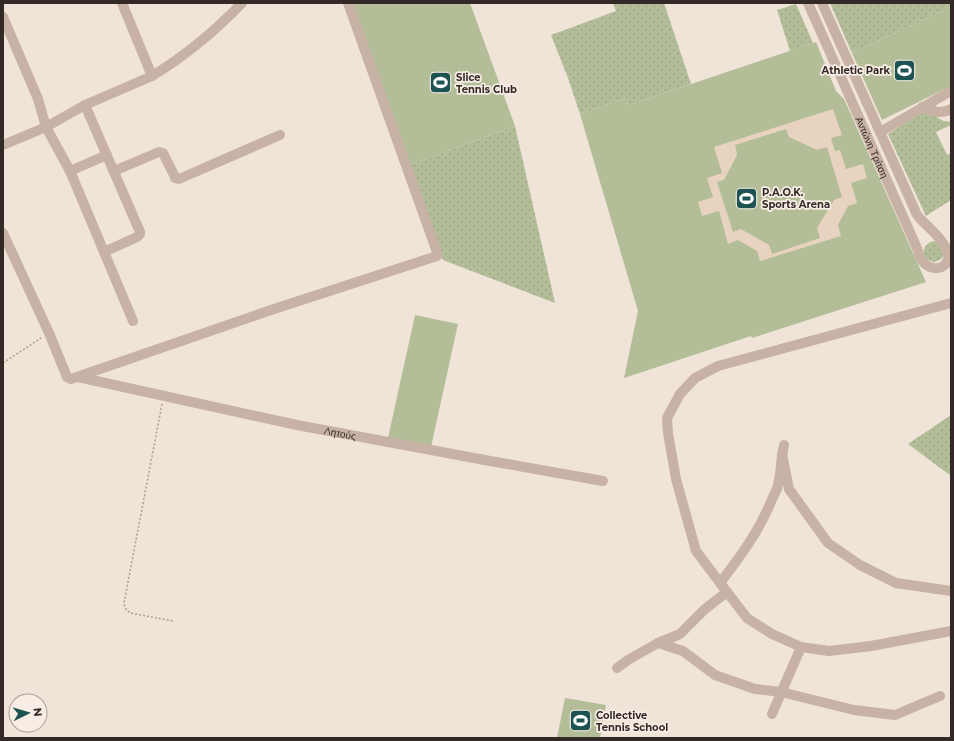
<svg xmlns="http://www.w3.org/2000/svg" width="954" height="741" font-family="Montserrat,sans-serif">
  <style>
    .grass { fill: url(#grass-dots) }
    .pitch { fill: #b3be99 }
    .plaza { fill: #e7d3bf; fill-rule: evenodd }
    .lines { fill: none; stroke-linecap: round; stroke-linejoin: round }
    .path { stroke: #b29c8f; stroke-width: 1.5; stroke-dasharray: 2 2; stroke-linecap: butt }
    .minor { stroke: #c7b2a5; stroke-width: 10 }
    .labels { text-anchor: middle; stroke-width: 3.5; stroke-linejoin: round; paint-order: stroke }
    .poi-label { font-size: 10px; font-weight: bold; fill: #332926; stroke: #f8ede4; text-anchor: start }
    .street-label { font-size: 10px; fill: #332926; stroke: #f8ede4 }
  </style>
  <defs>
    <pattern id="grass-dots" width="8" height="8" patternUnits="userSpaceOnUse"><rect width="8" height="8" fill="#b3be99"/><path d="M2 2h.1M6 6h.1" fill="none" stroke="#9aa384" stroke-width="1.8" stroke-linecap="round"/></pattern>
  </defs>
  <rect width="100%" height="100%" fill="#f0e3d8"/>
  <path class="grass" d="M613,3H664L691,84L629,105L626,98L580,114L568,78L551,35L616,11Z
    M830,3H951V7L852,53Z
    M796,4L813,43L790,51L777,10Z
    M926,112C937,114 941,124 951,121V125L936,132L947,155L951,153V200L926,216L888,134L918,115Z
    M515,126L555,303L443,260L409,165Z
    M934,241L940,243L943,256L941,259L935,262C920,260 920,244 934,241Z
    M951,415V476L908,444Z"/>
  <path class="pitch" d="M351,3H470L515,126L409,165Z
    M951,7V86L882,120L852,53Z
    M816,42L836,91L844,99L926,282L752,338L751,336L624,378L638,311L580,114L626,98L629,105Z
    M415,315L458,324L431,447L388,438Z
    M565,698L606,705L600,738H557Z"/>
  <path class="plaza" d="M833,109L842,135L831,138L835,151L840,150L846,169L863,164L867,178L851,183L857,203L848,206L838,225L841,236L760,261L757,251L738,240L728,244L719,211L702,216L698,202L713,197L707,178L722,173L714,147ZM786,129L789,137L817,150L827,147L842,197L834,200L817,228L820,238L772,254L769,245L741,229L733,232L717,182L724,180L737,155L735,145Z"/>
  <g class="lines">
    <path class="path" d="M3,363L41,338
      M162,404L124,603L125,608L130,613L173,621"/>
    <g class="minor">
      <path id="s1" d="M808,3L917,248C918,251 919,254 920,257C925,268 940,273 947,262C954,245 926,227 918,216C916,214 915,211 914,208L822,3"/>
      <path d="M3,17L38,99L46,127L70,171L133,321"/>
      <path d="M152,76C185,56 215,31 242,3"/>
      <path d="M85,105L140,232V234L137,237L104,252"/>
      <path d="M922,107C932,111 941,115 951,109"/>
      <path d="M880,132L951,91"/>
      <path d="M3,145L46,127L85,105L152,76L122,3"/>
      <path d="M70,171L107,155"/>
      <path d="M114,171L159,152L163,153L174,175L175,178L179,179L280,135"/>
      <path d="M3,233L49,333L67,377L71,379L271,310L437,256V252L348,3"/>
      <path d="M951,303L718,366L695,378L680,394L667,418L668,433L676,479L696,551L727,592L747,618L772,634L801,647L829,651L871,646L951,631"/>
      <path id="s2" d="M78,377L297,425L490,461L603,481"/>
      <path d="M782,454L789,489L828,543L860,565L896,583L951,591"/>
      <path d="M720,583C740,557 760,530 772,499C774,495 777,490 778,485C781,472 781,458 784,445"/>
      <path d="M727,592L705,609L680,634L658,643L683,651L715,675L755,689L781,692L854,710L895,715L940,696"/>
      <path d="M617,668L628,660L658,643"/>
      <path d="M772,714L801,647"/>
    </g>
  </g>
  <defs>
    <symbol id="stadium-square" viewBox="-11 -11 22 22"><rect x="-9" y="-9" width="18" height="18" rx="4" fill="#1d5252" stroke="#f8ede4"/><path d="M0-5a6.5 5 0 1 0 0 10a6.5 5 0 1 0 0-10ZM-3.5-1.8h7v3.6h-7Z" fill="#fff"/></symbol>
  </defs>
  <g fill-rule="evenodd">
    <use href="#stadium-square" x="892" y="58" width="25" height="25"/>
    <use href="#stadium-square" x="428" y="70" width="25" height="25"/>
    <use href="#stadium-square" x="734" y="186" width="25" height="25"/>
    <use href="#stadium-square" x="568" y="708" width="25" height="25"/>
  </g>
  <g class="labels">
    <g class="poi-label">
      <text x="890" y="74" text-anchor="end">Athletic Park</text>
      <text x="456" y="81">Slice<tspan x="456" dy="12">Tennis Club</tspan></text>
      <text x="762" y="196">P.A.O.K.<tspan x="762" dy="12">Sports Arena</tspan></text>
      <text x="596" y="719">Collective<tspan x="596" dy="12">Tennis School</tspan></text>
    </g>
    <g class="street-label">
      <text dy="4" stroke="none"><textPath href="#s1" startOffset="158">Αντώνη Τρίτση</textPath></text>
      <text dy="4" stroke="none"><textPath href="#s2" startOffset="268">Λητούς</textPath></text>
    </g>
  </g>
  <rect width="954" height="741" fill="none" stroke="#332926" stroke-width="8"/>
  <g transform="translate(28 713) rotate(85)"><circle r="19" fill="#f8ede4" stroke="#a99f98"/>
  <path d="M0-3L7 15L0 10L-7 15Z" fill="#1d5252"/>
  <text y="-6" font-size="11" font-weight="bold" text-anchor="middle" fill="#332926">N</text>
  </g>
</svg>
